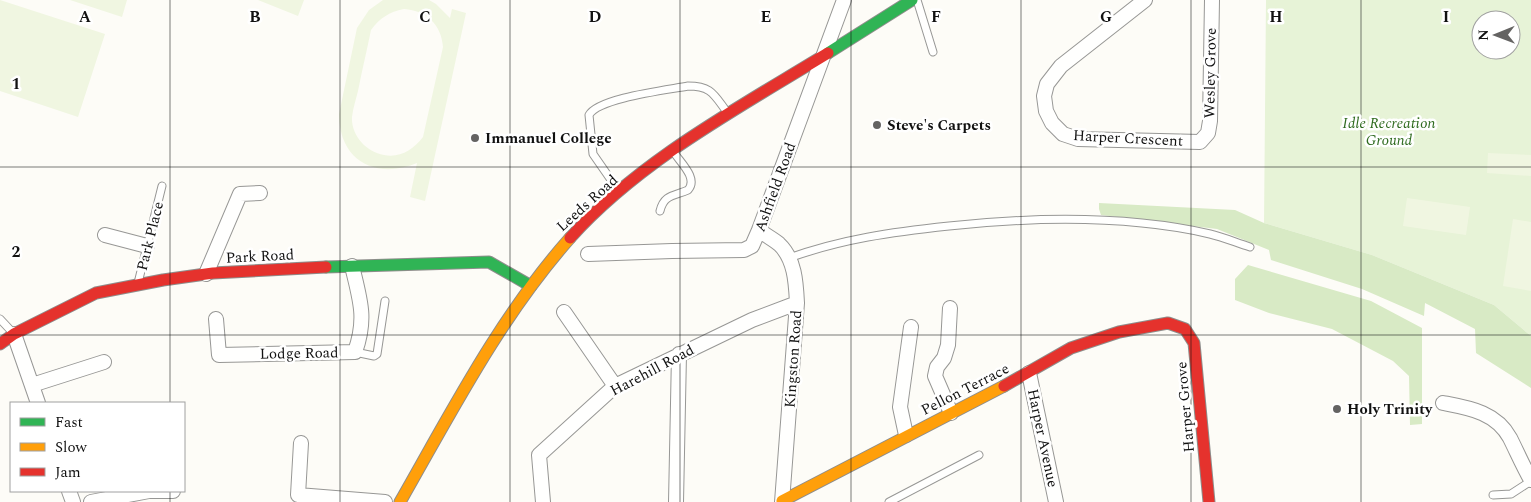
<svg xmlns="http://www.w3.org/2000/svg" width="1531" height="502" font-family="Spectral,serif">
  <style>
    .green { fill: #e7f3d7; fill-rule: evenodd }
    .forest { fill: #d8eac5 }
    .pitch { fill: #f0f6e1; fill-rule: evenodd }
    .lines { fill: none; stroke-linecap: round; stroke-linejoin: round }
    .lane-casing { stroke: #979795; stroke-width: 9 }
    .street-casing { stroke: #979795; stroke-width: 16 }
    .fast-casing { stroke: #8e8d8b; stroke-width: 13 }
    .slow-casing { stroke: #8e8d8b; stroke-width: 13 }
    .jam-casing { stroke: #8e8d8b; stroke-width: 13 }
    .lane { stroke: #fffffe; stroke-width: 7 }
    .street { stroke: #fffffe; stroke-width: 14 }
    .fast { stroke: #30b455; stroke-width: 11 }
    .slow { stroke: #ff9f0a; stroke-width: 11 }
    .jam { stroke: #e5322d; stroke-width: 11 }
    .grid { fill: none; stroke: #111; stroke-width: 1; stroke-opacity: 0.55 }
    .poi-dot { fill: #646362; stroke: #fff; stroke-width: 2 }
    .labels { text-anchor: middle; stroke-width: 5; stroke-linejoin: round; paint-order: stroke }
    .street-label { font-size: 15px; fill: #111; stroke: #fff }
    .park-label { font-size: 15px; font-style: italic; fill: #2f6b1f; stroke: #fff }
    .poi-label { font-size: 15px; font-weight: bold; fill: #111; stroke: #fff; text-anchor: start }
    .grid-label { font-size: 16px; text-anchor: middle; font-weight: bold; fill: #111; stroke: #fff; stroke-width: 5; stroke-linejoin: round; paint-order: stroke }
  </style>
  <rect width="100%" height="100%" fill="#fdfcf7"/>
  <path class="green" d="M1266,0H1531V336L1494,305L1372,255L1264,223ZM1481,20H1511V50H1481Z"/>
  <path class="forest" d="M1099,203L1235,210L1264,223L1372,255L1494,305L1531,336V388L1476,353L1475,329L1425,303L1424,316L1362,289L1271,260L1269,250L1217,229L1101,215L1099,209Z
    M1248,265L1371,301L1422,328V424L1410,425L1409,376L1393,361L1332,329L1269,313L1235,300V279Z"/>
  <path class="pitch" d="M0,0L105,34L78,117L0,91Z
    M70,0H127L122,17Z
    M258,0H304L298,16Z
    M383,0H429L436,4L450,18L452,9L466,13L425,201L410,197L417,163C376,180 339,161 339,114L357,28L369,10ZM404,9C427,11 441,24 443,47L423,137C413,150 400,158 384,155C366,152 351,135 352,117C353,108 356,99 358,91C362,70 367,50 371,30C380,18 389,12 404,9Z
    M1488,153L1531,155V176L1487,173Z
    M1407,198L1470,207L1466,235L1403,226Z
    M1513,219L1531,222V291L1503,286Z"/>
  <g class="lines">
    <defs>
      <path id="lane" d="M917,0L933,52
        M618,190L593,154L589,115C598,98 667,90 688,86C712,86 714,95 727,112
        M660,211C664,194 675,196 688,190C698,179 682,164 675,154
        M789,258C842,239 892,232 949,226C1033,217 1127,215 1210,234C1223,237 1237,243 1250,247
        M138,283L162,186
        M0,319L14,334
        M355,352L374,356L377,354L385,301
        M1493,495L1511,494L1531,481
        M889,502L979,455"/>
      <path id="street" d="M1145,0L1061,66L1047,84L1044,96L1046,111L1052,123L1063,134L1078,139L1200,142L1208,133L1210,121L1212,0
        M759,230C765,235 773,239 779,244C795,259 796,283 797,303L782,502
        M105,235L147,246
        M588,254L672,251L744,250L752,246L759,230L844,0
        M206,274L240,194L260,193
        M950,308L948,345L944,358L937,367L935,376L951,413
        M564,312L615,386
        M216,319L219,355L355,352C367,318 360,300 352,266
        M14,334L38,403
        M1029,373L1056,502
        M32,385L104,362
        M1443,403C1469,408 1496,412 1510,438C1517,452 1523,466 1531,480
        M906,435L900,407L911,327
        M301,443L298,495L385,502
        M69,491L73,502
        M91,502L149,491H173
        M543,502L539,455L615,386L752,320L797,303
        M676,502L679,354"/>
      <path id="fast" d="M828,53L912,0
        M326,267L489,262L531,286"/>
      <path id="slow" d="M782,501L1004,386
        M400,502C452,411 500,317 570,238"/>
      <path id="jam" d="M570,238C640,160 740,107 828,53
        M0,344L14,334L96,293L163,280L213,273L326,267
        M1004,386L1071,348L1119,332L1168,323L1185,329L1194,343L1209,502"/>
    </defs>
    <use href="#lane" class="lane-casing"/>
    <use href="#street" class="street-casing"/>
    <use href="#fast" class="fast-casing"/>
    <use href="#slow" class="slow-casing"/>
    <use href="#jam" class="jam-casing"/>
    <use href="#lane" class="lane"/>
    <use href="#street" class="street"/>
    <use href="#fast" class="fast"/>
    <use href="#slow" class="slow"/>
    <use href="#jam" class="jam"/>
  </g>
  <path class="grid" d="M170,0V403M340,0V502M510,0V502M680,0V502M851,0V502M1021,0V502M1191,0V502M1361,0V502M0,167H1531M0,335H1531M170,491V502"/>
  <g class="poi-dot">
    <circle cx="877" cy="125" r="5"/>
    <circle cx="475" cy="138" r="5"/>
    <circle cx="1337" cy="409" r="5"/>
  </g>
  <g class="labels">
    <g class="street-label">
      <text transform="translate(1210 73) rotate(-89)" y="5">Wesley Grove</text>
      <text transform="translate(1128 138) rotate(3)" y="5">Harper Crescent</text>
      <text transform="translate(775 187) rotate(-70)" y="5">Ashfield Road</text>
      <text transform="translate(587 203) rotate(-42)" y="5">Leeds Road</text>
      <text transform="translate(150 236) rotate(-76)" y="5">Park Place</text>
      <text transform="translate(260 256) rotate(-3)" y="5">Park Road</text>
      <text transform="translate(299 353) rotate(-1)" y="5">Lodge Road</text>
      <text transform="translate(793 359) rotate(-86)" y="5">Kingston Road</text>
      <text transform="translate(652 370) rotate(-28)" y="5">Harehill Road</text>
      <text transform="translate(965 389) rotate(-27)" y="5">Pellon Terrace</text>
      <text transform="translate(1185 407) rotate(-95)" y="5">Harper Grove</text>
      <text transform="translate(1043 438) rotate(78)" y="5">Harper Avenue</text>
    </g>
    <g class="park-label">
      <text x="1389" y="128">Idle Recreation<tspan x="1389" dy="17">Ground</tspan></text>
    </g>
    <g class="poi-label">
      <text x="887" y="130">Steve's Carpets</text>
      <text x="485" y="143">Immanuel College</text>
      <text x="1347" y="414">Holy Trinity</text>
    </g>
  </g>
  <g class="grid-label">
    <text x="85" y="22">A</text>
    <text x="255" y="22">B</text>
    <text x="425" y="22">C</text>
    <text x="595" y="22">D</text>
    <text x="766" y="22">E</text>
    <text x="936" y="22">F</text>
    <text x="1106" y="22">G</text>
    <text x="1276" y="22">H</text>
    <text x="1446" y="22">I</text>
    <text x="16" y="89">1</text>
    <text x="16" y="257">2</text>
  </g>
  <rect x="10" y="402" width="175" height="90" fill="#ffffff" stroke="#a0a0a0"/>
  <rect x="20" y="418" width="25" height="8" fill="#30b455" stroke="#a0a0a0"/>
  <text x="55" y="427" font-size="15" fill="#111111">Fast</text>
  <rect x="20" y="443" width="25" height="8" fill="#ff9f0a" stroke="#a0a0a0"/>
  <text x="55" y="452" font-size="15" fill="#111111">Slow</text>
  <rect x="20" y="468" width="25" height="8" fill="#e5322d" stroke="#a0a0a0"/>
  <text x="55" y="477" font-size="15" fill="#111111">Jam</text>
  <g transform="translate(1496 35) rotate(269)"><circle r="24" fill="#ffffff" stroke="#a0a0a0"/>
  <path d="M0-4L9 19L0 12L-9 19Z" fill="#646362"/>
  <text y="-8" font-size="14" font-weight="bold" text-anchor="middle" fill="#111111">N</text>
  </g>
</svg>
